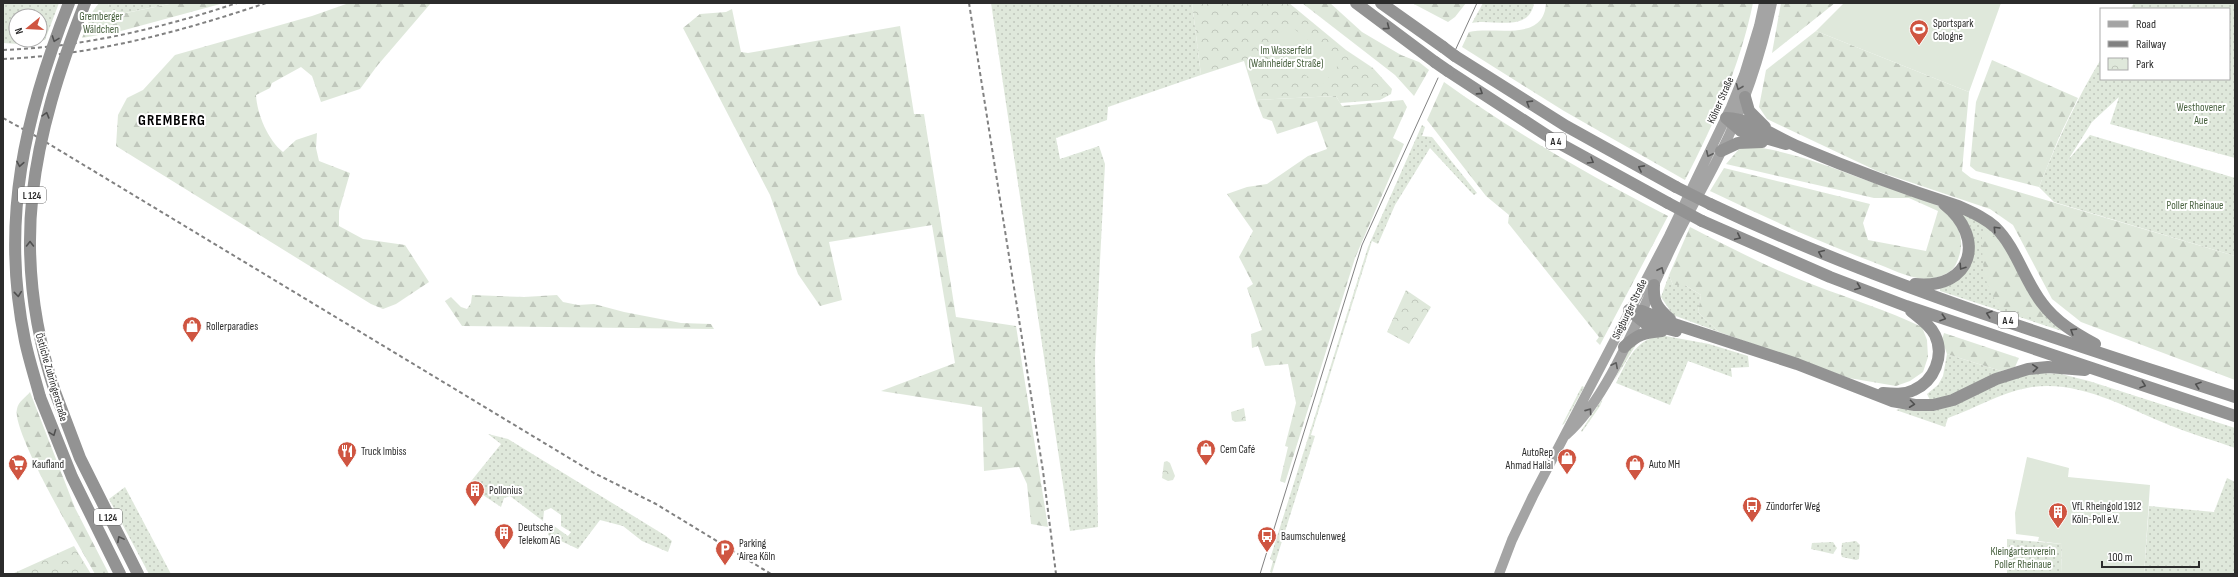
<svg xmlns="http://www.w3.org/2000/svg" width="2238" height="577" font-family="'Sofia Sans Condensed',sans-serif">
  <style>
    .grass { fill: url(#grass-dots); fill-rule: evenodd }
    .forest { fill: url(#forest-firs) }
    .park { fill: url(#park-crowns) }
    .pitch { fill: #dfe8db }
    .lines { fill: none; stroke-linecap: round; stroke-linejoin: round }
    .major { stroke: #a4a4a4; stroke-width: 10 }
    .highway { stroke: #939393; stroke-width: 12 }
    .tram { stroke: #818181; stroke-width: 1 }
    .rail { stroke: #818181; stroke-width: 2; stroke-dasharray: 4 3; stroke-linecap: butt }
    .highway-bridge { stroke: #939393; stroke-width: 12 }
    .oneway { stroke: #505050 }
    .oneway2 { stroke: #5c5c5c }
    .labels { text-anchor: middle; stroke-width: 4; stroke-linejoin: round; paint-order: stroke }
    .shield { fill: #fff; stroke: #6b6b6b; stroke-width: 1 }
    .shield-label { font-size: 10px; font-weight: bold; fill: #2c2c2c }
    .park-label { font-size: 11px; fill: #48613f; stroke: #fff }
    .poi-label { font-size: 11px; fill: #2c2c2c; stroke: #fff; text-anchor: start }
    .street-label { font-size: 11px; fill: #2c2c2c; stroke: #fff }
    .district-label { font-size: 15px; font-weight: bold; letter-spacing: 1px; fill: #000; stroke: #fff }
  </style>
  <defs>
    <pattern id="grass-dots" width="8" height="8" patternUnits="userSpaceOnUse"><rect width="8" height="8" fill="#dfe8db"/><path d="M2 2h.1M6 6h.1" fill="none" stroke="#c0c7bc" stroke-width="1.8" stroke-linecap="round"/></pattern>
    <pattern id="forest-firs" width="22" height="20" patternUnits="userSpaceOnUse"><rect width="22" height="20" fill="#dfe8db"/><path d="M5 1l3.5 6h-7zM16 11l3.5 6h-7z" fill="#c0c7bc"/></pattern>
    <pattern id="park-crowns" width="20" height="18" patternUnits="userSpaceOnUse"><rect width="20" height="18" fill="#dfe8db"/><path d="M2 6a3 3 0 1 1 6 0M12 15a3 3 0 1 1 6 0" fill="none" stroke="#c0c7bc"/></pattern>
  </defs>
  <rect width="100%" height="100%" fill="#fff"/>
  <path class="grass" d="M3,3H59L45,40L20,44L3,43ZM16,16H40V40H16Z
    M108,3H174L111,16Z
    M991,3H1192L1201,75L1108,107L1107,120L1056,138L1060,159L1099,146L1105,164L1095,358L1098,527L1070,531Z
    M1483,3H1534C1529,34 1492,18 1472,23Z
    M2134,3H2235V158L2110,124L2119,97L2092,122L2068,160L2090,135L2235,178V256L2054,202L2039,187C2057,142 2076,100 2101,59V79H2229V9H2130Z
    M1422,125L1425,127L1422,136L1432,137L1477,193L1474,195L1469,190L1430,148L1395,205L1378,244L1372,241L1311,435L1315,436L1272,573L1270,572L1273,561L1270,559L1368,247Z
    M1955,210L1983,223L2002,242L2044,312L2062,331L1940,291V288L1947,286L1969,265Z
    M1669,275L1673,285H1685L1701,295L1698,312L1719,332L1673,315L1661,297Z
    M1660,335L1709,344L1748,356L1749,367L1731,368L1732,377L1688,361L1670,405L1616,383C1628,360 1633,342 1660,335Z
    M1637,343L1614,381L1630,347Z
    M1947,354L2001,371L1947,397L1930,400L1927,394L1938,385L1943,376Z
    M2042,373L2061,374L2089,381L2235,428V448C2213,440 2191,434 2169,425C2125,407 2076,378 2027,388C2000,393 1974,409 1948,418L1945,427L1896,410L1991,386L2025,375Z
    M1582,386L1584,387L1564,424L1562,425Z
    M1603,398L1600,406L1582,432L1581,431Z
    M488,434L508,439L666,536L672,541L668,552L642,541L623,526L600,520L578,549L548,535L549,530L554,526L568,536L571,532L561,526V515L551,508L544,511L543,521L510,496L504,498L501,507L468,485L501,444Z
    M2227,478L2235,482V574H2144L2149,506L2214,512Z
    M125,487L171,574H149L109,499Z
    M2007,539L2062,544L2061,574H2007Z
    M1856,541L1860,545L1859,559L1856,560L1842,557L1841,554L1842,543Z
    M1833,542L1837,548L1833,554L1811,549L1812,543Z"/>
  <path class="forest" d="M99,3H108L112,16L174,3H224L121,31L82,38L93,11Z
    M349,3H431L377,66L360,89L321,102L312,76L301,67L272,83L270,88L256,95C257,114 268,140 283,152L296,140L317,133L316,148L319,161L350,173L339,211V226L363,239L405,245L429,282L396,304L383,309L371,304L116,146L118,115L127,98L143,90L175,55L312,16Z
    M1302,3H1330L1362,32L1401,55L1419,62L1429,70L1414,96L1395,75Z
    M1412,3H1466L1455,17L1448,22Z
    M1546,3H1753C1740,66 1714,124 1685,180L1564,111L1462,47L1469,32C1495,26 1544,43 1546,3Z
    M1781,3H1835L1772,53Z
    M732,9L741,52L748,53L900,26L914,114H924L956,317L1016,326L1048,527L1031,524L1027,484L1019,467L984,471L982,407L881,391L955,363L932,225L829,242L842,300L820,306L798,274L770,195L683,28L700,14L726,12Z
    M1816,31L1969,92L1962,171L1971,178L2235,256V380L2081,322L2052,299L2013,225L1990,209L1877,171L1767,119L1759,107L1766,70Z
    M1992,60L2078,98L2060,135L2039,187L1976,171L1970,166L1976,102Z
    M1444,82C1515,133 1590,176 1668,216L1600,345L1596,341L1599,337L1508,223L1509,215L1486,196L1427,120Z
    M1336,96L1342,106L1403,100L1407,107L1393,138L1404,144L1355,258L1285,483L1280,481L1288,447L1285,446L1296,403L1288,364L1265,366L1258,346L1252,348L1251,334L1262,330L1247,288L1253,284L1239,257L1253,231L1227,194L1247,187L1267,184L1308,156L1327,149L1317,121L1277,134L1272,121L1263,118L1256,100Z
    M1747,146C1796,151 1839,171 1886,187C1902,192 1932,199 1944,211C1961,226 1966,243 1956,264C1952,274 1935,279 1925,279C1908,278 1889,268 1873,262C1817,241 1764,217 1710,191L1724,168L1870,204L1863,223L1868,240L1926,251L1938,211L1909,198H1874L1726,164L1739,149Z
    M1690,227C1731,248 1771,269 1814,285C1850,299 1887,310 1922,327L1927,340L1928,357L1923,372L1910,381L1896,386L1849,378L1719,332L1698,312L1701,295L1685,285H1673L1669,275Z
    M1987,230L2002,243L2030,297L2048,321H2041L1996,305C1995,298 1992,295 1989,288C1982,273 1982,250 1982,234Z
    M472,295L524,297L557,295L563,302L578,305L594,304L624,312L681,323L711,324L714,329L462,326L445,301L451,297L461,307L467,309L471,303Z
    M1944,333L2019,358L2015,367L2001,371L1947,354L1942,340Z
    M30,392L75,508L109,574H95C81,549 11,431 17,409C18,402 26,397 30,392Z"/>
  <path class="park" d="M1192,3H1289L1346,50L1373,68L1392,89L1391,94L1380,100L1340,103L1336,96L1256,100L1244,61L1201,75Z
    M1406,290L1431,307L1409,344L1387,332Z
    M1244,408L1246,421L1235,422L1232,420L1231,412Z
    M1167,461L1170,463L1175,476L1173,480L1168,481L1162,478L1164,462Z
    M74,546L91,574H12Z"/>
  <path class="pitch" d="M1844,3H2001L1969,92L1816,31Z
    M1288,24L1339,64L1321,87L1270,47Z
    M2027,457L2069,468L2068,477L2150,485L2144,574H2061L2062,544L2038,541L2039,537L2016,534L2015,513Z"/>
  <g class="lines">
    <path class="major" d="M1566,435C1610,396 1641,310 1667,257C1683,221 1704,187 1721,152C1745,104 1761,55 1772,3
      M1499,574L1512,540L1533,496L1669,236L1731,107L1744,75L1759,26L1764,3"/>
    <path class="highway" d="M1356,3L1435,62
      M1381,3L1443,47
      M1455,56L1566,126L1676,187
      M1448,71L1557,142L1668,203
      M1745,97L1749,111L1765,127
      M1726,118C1752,119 1775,137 1799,147C1851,169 1905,189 1958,206C1971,212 1984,217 1995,227C2016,247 2024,280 2042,303C2056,322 2075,333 2095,344
      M1726,118L1741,131L1786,144
      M1721,151L1738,143L1762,142
      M1710,204C1878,284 2058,339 2235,397
      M1702,221L1830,277L1906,306L2235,416
      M1915,284C1972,290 1987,238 1944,204
      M1654,285C1653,302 1657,308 1670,319
      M1629,310L1642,311L1677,325L1797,364L1892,401L1915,405H1933L1953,400L1996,379L2028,369L2048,367L2085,370
      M1629,310L1645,323L1676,331
      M1624,347C1638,334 1643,333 1662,331
      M55,392L80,458L138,574
      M1883,393C1893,394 1904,395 1914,390C1934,381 1945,356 1935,335C1930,325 1920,318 1911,311
      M40,397L72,477L120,574"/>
    <path class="tram" d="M1454,53L1477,3
      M1260,574L1362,245L1438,78"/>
    <path class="rail" d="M969,3L1043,471L1056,574
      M3,50C83,47 162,28 237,3
      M3,59C94,55 180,32 266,3
      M3,118L39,138L594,473L656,504L771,574"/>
    <path class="highway-bridge" d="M1443,47L1455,56
      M1435,62L1448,71
      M1676,187L1710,204
      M1668,203L1702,221
      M55,392C8,249 32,139 85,3
      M40,397C35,378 29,360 25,341C0,220 25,115 69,3"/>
  </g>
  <defs><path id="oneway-chevron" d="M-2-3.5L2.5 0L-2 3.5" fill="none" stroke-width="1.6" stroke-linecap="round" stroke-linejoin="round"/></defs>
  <g class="oneway">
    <use href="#oneway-chevron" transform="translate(1387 27) rotate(37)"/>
    <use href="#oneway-chevron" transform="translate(55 39) rotate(110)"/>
    <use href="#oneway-chevron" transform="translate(1480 92) rotate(33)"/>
    <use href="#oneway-chevron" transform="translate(1529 103) rotate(-148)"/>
    <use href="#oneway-chevron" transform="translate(46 115) rotate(-74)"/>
    <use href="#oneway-chevron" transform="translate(1591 161) rotate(30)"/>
    <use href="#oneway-chevron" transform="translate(20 164) rotate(100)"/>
    <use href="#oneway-chevron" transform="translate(1641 168) rotate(-152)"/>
    <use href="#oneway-chevron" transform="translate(1996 229) rotate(-134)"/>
    <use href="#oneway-chevron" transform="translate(1738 237) rotate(25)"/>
    <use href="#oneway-chevron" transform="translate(30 244) rotate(-90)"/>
    <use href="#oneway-chevron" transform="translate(1821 253) rotate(-157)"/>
    <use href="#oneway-chevron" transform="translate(1962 267) rotate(123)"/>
    <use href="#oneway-chevron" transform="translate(1858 287) rotate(21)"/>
    <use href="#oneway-chevron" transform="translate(18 294) rotate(84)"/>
    <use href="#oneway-chevron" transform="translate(1989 314) rotate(-161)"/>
    <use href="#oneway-chevron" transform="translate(1943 318) rotate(18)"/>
    <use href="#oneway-chevron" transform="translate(2073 331) rotate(-148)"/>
    <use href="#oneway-chevron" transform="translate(2035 368) rotate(-5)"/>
    <use href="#oneway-chevron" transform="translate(2143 385) rotate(19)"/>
    <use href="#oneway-chevron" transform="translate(2198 385) rotate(-161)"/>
    <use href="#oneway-chevron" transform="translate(1912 404) rotate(7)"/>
    <use href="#oneway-chevron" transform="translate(53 433) rotate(69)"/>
    <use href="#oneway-chevron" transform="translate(120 539) rotate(-118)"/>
  </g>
  <g class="oneway2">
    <use href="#oneway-chevron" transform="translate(1739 87) rotate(112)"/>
    <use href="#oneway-chevron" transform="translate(1709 154) rotate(115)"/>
    <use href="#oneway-chevron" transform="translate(1661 270) rotate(-65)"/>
    <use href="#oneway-chevron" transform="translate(1615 365) rotate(-63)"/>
    <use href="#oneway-chevron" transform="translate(1589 411) rotate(-55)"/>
  </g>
  <defs>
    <symbol id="stadium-pin" viewBox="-11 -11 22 30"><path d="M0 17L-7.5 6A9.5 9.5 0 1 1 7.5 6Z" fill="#cf5541" stroke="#fff"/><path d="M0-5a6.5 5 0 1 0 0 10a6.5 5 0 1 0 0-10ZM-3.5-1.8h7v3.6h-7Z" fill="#fff"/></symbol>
    <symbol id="shop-pin" viewBox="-11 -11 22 30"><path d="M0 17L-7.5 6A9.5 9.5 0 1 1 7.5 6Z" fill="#cf5541" stroke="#fff"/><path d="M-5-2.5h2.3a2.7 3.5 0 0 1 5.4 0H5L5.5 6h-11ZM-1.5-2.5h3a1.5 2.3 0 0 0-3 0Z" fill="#fff"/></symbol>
    <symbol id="restaurant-pin" viewBox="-11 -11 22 30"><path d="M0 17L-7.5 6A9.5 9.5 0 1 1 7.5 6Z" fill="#cf5541" stroke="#fff"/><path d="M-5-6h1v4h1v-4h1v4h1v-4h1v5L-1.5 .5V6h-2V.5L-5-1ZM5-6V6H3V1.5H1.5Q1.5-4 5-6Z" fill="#fff"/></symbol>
    <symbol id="supermarket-pin" viewBox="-11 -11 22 30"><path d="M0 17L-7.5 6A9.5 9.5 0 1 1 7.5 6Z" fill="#cf5541" stroke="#fff"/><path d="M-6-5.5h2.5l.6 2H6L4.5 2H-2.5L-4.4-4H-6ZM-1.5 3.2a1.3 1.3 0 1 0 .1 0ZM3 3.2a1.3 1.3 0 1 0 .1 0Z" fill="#fff"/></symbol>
    <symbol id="building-pin" viewBox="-11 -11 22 30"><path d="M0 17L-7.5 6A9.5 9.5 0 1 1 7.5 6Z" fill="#cf5541" stroke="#fff"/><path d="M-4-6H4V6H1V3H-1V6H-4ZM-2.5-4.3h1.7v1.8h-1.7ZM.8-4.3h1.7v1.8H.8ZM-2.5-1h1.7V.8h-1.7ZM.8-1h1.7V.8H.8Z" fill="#fff"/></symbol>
    <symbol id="bus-pin" viewBox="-11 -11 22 30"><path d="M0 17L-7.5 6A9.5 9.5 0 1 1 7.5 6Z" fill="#cf5541" stroke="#fff"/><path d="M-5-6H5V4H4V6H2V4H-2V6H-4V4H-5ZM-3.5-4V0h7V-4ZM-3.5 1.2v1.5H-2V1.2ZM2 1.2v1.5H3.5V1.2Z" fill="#fff"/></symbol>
    <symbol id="parking-pin" viewBox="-11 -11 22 30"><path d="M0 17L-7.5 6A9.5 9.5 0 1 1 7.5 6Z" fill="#cf5541" stroke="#fff"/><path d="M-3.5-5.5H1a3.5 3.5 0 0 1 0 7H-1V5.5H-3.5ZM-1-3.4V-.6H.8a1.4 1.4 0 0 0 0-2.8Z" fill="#fff"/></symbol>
  </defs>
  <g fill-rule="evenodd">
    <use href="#stadium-pin" x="1908" y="18" width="22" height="30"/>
    <use href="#shop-pin" x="181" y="315" width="22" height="30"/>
    <use href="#shop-pin" x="1195" y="438" width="22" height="30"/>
    <use href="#restaurant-pin" x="336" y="440" width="22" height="30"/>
    <use href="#shop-pin" x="1556" y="447" width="22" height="30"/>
    <use href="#supermarket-pin" x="7" y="453" width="22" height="30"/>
    <use href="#shop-pin" x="1624" y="453" width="22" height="30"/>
    <use href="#building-pin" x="464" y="479" width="22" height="30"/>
    <use href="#bus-pin" x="1741" y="495" width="22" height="30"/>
    <use href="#building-pin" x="2047" y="501" width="22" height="30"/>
    <use href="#building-pin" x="493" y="522" width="22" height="30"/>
    <use href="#bus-pin" x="1256" y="525" width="22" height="30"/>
    <use href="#parking-pin" x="714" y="538" width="22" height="30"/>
  </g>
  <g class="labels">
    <g class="shield">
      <rect x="1546" y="133" width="20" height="16" rx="3"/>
      <rect x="18" y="187" width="28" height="16" rx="3"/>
      <rect x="1998" y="312" width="20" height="16" rx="3"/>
      <rect x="94" y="509" width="28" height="16" rx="3"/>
    </g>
    <g class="shield-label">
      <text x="1556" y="145">A 4</text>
      <text x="32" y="199">L 124</text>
      <text x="2008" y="324">A 4</text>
      <text x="108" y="521">L 124</text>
    </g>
    <g class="park-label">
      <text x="101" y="20">Gremberger<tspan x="101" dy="13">Wäldchen</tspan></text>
      <text x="1286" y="54">Im Wasserfeld<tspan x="1286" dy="13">(Wahnheider Straße)</tspan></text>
      <text x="2201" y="111">Westhovener<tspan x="2201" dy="13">Aue</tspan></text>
      <text x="2195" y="209">Poller Rheinaue</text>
      <text x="2023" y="555">Kleingartenverein<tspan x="2023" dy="13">Poller Rheinaue</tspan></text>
    </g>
    <g class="poi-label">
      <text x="1933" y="27">Sportspark<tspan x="1933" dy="13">Cologne</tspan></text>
      <text x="206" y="330">Rollerparadies</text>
      <text x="1220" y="453">Cem Café</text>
      <text x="361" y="455">Truck Imbiss</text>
      <text x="1553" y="456" text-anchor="end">AutoRep<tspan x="1553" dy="13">Ahmad Hallal</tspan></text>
      <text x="32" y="468">Kaufland</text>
      <text x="1649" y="468">Auto MH</text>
      <text x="489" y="494">Pollonius</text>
      <text x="1766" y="510">Zündorfer Weg</text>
      <text x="2072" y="510">VfL Rheingold 1912<tspan x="2072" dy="13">Köln-Poll e.V.</tspan></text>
      <text x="518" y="531">Deutsche<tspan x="518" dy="13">Telekom AG</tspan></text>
      <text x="1281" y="540">Baumschulenweg</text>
      <text x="739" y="547">Parking<tspan x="739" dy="13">Airea Köln</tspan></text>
    </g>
    <g class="street-label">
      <text transform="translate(1720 100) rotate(-66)" y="4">Kölner Straße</text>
      <text transform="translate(1629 309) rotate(-64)" y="4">Siegburger Straße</text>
      <text transform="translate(52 377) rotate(74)" y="4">Östliche Zubringerstraße</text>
    </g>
    <g class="district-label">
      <text x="172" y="125">GREMBERG</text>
    </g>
  </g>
  <rect width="2238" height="577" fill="none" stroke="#2c2c2c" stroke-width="8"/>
  <rect x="2100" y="8" width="130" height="72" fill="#ffffff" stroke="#ababab"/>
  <rect x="2108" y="21" width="20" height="6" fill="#a4a4a4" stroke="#ababab"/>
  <text x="2136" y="28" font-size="12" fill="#2c2c2c">Road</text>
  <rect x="2108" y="41" width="20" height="6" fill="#818181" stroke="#ababab"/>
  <text x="2136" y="48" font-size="12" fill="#2c2c2c">Railway</text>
  <rect x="2108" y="58" width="20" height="12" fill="url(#park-crowns)" stroke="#ababab"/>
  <text x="2136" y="68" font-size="12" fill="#2c2c2c">Park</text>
  <g transform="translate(28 28) rotate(252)"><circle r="19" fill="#ffffff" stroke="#ababab"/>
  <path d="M0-3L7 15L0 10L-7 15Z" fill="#cf5541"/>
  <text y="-6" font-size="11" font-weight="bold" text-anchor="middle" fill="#2c2c2c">N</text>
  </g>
  <path d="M2102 561v6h97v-6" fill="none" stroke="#2c2c2c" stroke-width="2"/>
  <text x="2108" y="561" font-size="12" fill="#2c2c2c" stroke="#ffffff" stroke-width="3" paint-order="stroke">100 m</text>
</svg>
